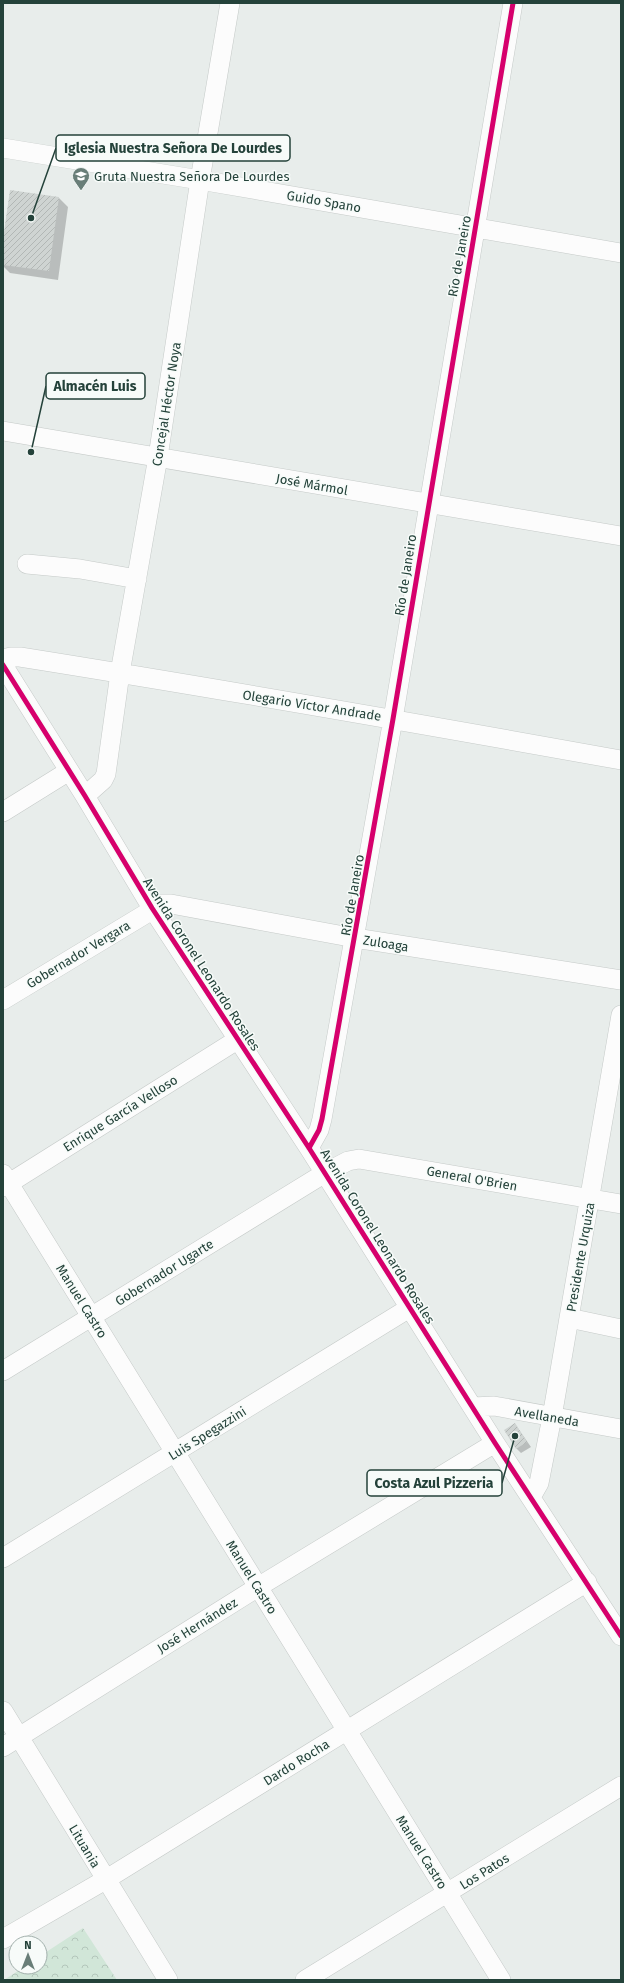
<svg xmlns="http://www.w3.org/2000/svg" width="624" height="1983" font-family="'Fira Sans',sans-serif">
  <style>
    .park { fill: url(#park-crowns) }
    .shadow { fill: #0003 }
    .building { fill: url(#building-hatch) }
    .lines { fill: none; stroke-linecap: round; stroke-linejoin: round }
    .minor-casing { stroke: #c5cac8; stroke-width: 20 }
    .minor { stroke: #fcfcfc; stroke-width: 19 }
    .cycleway-casing { stroke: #f7fbf9; stroke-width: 8 }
    .cycleway { stroke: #d6006c; stroke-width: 5 }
    .labels { text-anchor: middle; stroke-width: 3; stroke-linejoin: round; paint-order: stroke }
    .poi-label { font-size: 13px; fill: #24423a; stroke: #f7fbf9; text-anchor: start }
    .street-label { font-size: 13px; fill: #24423a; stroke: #f7fbf9 }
    .leader { fill: none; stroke: #24423a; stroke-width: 1.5 }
    .callout-dot { fill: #24423a; stroke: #f7fbf9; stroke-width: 1.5 }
    .callout { fill: #f7fbf9; stroke: #24423a; stroke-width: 1.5 }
    .callout-label { font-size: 14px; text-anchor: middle; font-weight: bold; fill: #24423a }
  </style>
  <defs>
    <pattern id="park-crowns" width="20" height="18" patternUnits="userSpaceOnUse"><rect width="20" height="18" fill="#d1e6d8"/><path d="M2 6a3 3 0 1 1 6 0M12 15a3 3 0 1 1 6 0" fill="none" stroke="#b3c6ba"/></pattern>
    <pattern id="building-hatch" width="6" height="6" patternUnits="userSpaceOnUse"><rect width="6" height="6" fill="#cfd4d2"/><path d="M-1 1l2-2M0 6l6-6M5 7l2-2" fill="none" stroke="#b2b7b5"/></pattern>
  </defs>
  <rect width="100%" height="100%" fill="#e8edeb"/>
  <path class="park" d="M83,1928L117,1980H4L24,1967H40V1956Z"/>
  <path class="shadow" d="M11,192L59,198L68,207L58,280L10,273L3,266V246Z
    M515,1424L531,1447L521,1453L516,1448Z"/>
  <path class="building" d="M10,190L59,197L49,271L3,265V239Z
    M515,1423L527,1442L516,1449L504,1430Z"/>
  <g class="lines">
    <defs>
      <path id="minor" d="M3,148L200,180L621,253
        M3,431L621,536
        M27,564L80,569L137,579
        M3,659L11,657H20C221,689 421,724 621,760
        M3,665L85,796L152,908L309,1148L495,1443L621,1636
        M85,796L103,780L106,774L120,673L158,457L200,180L230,3
        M3,812L69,771
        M3,1000L162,904H171L355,938L621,980
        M309,1148L319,1130L322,1119L393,719L513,3
        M3,1174L501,1980
        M3,1187L237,1040
        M569,1318L621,1329
        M3,1371L325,1173L348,1161L359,1159L621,1204
        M473,1407L494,1406L621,1429
        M531,1497L539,1483L552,1417L621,1015
        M3,1558L411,1307
        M3,1711L168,1980
        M3,1747L258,1587L495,1443
        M3,1939L105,1880L587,1582
        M305,1980L621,1786"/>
    </defs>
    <use href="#minor" class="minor-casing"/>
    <use href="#minor" class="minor"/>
    <defs>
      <path id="cycleway" d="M3,665L85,796L152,908L309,1148L495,1443L621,1636
        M309,1148L319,1130L322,1119L393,719L513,3"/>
    </defs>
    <use href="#cycleway" class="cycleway-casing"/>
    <use href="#cycleway" class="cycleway"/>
  </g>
  <defs>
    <symbol id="school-pin" viewBox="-11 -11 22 30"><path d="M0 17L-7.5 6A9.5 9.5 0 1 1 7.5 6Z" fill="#697e78" stroke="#f7fbf9"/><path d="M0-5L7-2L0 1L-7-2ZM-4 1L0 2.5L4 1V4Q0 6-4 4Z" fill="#fff"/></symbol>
  </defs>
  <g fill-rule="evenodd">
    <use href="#school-pin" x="71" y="166" width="20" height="27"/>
  </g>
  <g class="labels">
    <g class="poi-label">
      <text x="94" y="181">Gruta Nuestra Señora De Lourdes</text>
    </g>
    <g class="street-label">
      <text transform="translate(324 201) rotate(10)" y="5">Guido Spano</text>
      <text transform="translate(459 256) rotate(-80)" y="5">Río de Janeiro</text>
      <text transform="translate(166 404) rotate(-81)" y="5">Concejal Héctor Noya</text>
      <text transform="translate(312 484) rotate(10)" y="5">José Mármol</text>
      <text transform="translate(405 575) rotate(-81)" y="5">Río de Janeiro</text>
      <text transform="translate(312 705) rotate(9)" y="5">Olegario Víctor Andrade</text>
      <text transform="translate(352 895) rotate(-80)" y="5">Río de Janeiro</text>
      <text transform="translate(386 943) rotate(9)" y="5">Zuloaga</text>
      <text transform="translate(78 954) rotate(-31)" y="5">Gobernador Vergara</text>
      <text transform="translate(202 964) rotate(57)" y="5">Avenida Coronel Leonardo Rosales</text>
      <text transform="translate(120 1113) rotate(-32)" y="5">Enrique García Velloso</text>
      <text transform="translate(472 1178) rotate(10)" y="5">General O'Brien</text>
      <text transform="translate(378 1236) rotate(58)" y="5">Avenida Coronel Leonardo Rosales</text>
      <text transform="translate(580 1257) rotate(-80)" y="5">Presidente Urquiza</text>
      <text transform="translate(164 1272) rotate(-32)" y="5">Gobernador Ugarte</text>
      <text transform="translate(82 1301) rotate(58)" y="5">Manuel Castro</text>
      <text transform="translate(547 1416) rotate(10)" y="5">Avellaneda</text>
      <text transform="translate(207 1433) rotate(-32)" y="5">Luis Spegazzini</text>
      <text transform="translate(252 1577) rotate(58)" y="5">Manuel Castro</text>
      <text transform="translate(197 1625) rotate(-32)" y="5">José Hernández</text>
      <text transform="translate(296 1762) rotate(-32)" y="5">Dardo Rocha</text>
      <text transform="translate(85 1846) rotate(59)" y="5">Lituania</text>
      <text transform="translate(422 1852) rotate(58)" y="5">Manuel Castro</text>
      <text transform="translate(484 1871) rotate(-32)" y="5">Los Patos</text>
    </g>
  </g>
  <path class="leader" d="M31 218L56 148M31 452L46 386M515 1436L502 1483"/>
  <g class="callout-dot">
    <circle cx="31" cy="218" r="4"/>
    <circle cx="31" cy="452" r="4"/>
    <circle cx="515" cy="1436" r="4"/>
  </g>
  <g class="callout">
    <rect x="56" y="135" width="234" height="26" rx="4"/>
    <rect x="46" y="373" width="99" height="26" rx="4"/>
    <rect x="367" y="1470" width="135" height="26" rx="4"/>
  </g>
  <g class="callout-label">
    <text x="173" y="153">Iglesia Nuestra Señora De Lourdes</text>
    <text x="95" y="391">Almacén Luis</text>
    <text x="434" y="1488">Costa Azul Pizzeria</text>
  </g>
  <rect width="624" height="1983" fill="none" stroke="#24423a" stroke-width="8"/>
  <g transform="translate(28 1955)"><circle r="19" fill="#f7fbf9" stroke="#a3b1ad"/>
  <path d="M0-3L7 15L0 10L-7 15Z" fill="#697e78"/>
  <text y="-6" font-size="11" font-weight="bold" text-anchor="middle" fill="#24423a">N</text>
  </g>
</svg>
